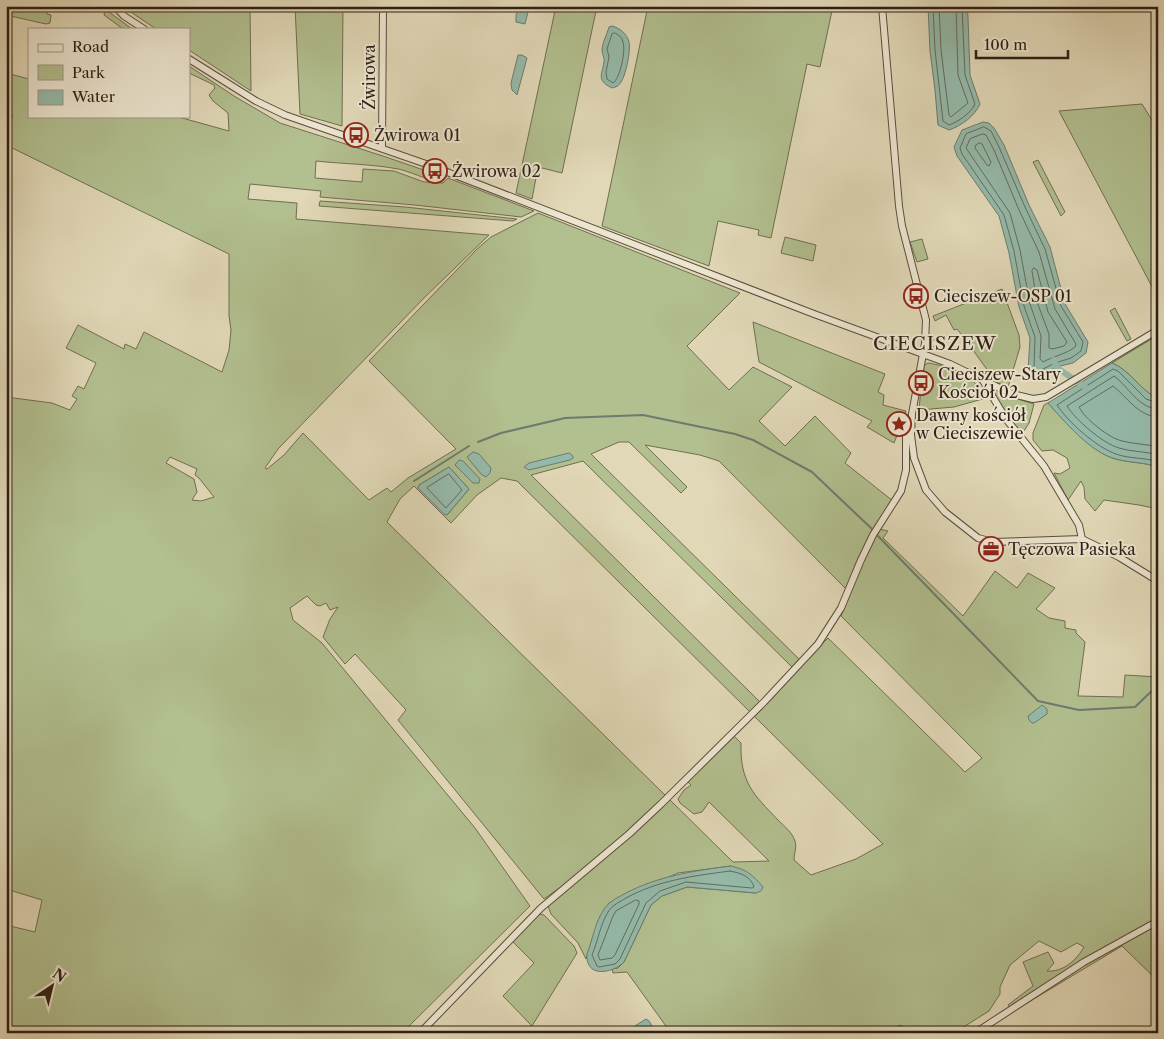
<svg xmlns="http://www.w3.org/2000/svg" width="1164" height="1039" font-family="'Libre Caslon Text',serif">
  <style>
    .green { fill: #b2bf8f; stroke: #706e52; fill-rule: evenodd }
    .water { fill: #95baaa; stroke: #6c7c6e }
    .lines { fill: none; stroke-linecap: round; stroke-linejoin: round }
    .shore { stroke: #626c5f; stroke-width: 1 }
    .stream { stroke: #6c7c6e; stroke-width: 2 }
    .canal { stroke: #95baaa; stroke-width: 6 }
    .pedestrian-casing { stroke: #5b4c3d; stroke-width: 7 }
    .minor-casing { stroke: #5b4c3d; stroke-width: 8 }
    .pedestrian { stroke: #ece6d0; stroke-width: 5 }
    .minor { stroke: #ece6d0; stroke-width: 6 }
    .labels { text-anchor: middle; stroke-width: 4; stroke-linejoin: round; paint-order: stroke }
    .street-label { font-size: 16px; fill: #2e1e14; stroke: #ece6d0 }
    .poi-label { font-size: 16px; fill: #2e1e14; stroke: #ece6d0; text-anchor: start }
    .quarter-label { font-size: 19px; letter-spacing: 1px; fill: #2e1e14; stroke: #ece6d0 }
  </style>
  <rect width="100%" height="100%" fill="#e1d8b7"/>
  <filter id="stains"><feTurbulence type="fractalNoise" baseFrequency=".004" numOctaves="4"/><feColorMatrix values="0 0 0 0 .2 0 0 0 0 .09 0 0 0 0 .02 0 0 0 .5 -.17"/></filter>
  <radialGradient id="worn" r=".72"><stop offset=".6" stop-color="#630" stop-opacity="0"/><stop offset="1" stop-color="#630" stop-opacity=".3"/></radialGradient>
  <path class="green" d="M6,6H48L47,14L51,15L50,23L46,24L6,15Z
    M122,6H250L251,91L189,50V29H156Z
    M295,6H343L342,126L300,114Z
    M556,6H597L562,173L538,167L532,199L516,193Z
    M648,6H833L820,67L807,64L771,238L758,235L759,230L718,221L709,266L602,226Z
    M105,9L132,29H123L104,15Z
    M189,66L234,96L280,123L386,157L441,176L436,180C423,179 412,172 398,169C372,164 343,164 316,161L315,178L362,182L363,169L394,171L424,182L443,183L448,178L534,211L521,217L415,205L320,197L321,191L250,184L248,199L297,203L296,219L489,235L424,298L278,449L265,468L267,469L284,455L303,433L369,500L387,488L391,492L408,478L456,449L369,361L477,249L491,237L538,213L740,293L687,346L729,390L753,367L792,387L759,421L785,446L815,416L851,453L845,463L893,501L870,534L856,563L847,590L719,461L700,455L645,445L687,487L681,493L629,442H619L591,454L800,660L793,668L583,461L531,475L760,702L750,712L517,481L501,478L477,495L451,523L414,486L400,499L387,522L666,796C627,833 587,869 544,899L398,720L406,710L355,654L345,664L323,637L330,619L338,607L330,610L326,603L320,606L316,605L307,596L290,608L293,620L322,643L475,828L530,906L402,1033H6V925L35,932L42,900L6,889V397L52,403L70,410L77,399L72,396L78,386L84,389L96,363L66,348L78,325L124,349L125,344L136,349L144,332L222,372L229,350L231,330L229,316V254L6,145V130L13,115L6,111V73L29,79V116H175L229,131L228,113L213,101L209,95L215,88L214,85L189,73ZM170,457L197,469L195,475L199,478L214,497L201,501L192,500L197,492L194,479L166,463ZM449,467L469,489L447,515L444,514L418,488L419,485Z
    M1142,104L1158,130V298L1059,111Z
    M1038,160L1065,212L1061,216L1033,162Z
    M320,201L405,207L517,219L513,221L319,206Z
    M785,237L816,245L813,261L781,253Z
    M922,239L928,259L917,262L910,242Z
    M1002,289L1019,335L1020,347L1008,387L996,382L962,335L957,329L954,330L946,315L935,321L933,316Z
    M1115,308L1131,339L1127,341L1110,311Z
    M753,322L885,374L878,392L884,395L883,405L906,411L900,426L889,421L888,423L900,428L894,443L867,427L872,421L759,362Z
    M1158,335V399C1140,390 1130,370 1112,363Z
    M928,363C942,365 962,371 973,381C978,386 982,392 986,398L954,407L919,410L923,366Z
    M989,386L1011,397L1034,404L1029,423L1024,431H1020C1006,419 998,403 989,386Z
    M1048,403C1065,421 1091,453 1116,459C1130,463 1144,462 1158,467V509L1139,505L1104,500L1095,511L1085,499L1084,487L1081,481L1068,500L1054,473L1060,474L1070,468L1067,458L1053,450L1042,451L1033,440V433L1044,405Z
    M879,529L888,531L883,538L963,616L995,571L1017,588L1028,573L1055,588L1036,609L1049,618L1065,621V628L1076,630V633L1085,642L1078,696L1123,697L1125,675L1158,677V981L1122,946L1012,1012L1008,1005L1033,986L1023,962L1048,952L1054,963L1047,971C1063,972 1076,961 1084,947L1077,943L1061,952L1039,941L1010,965L1000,987V994L989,1011L954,1033H909L901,1025L885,1033H671L627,972L613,973L612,969L618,968L624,962L651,905L662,896L687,887L756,893L731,866L678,873L609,903L599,919L586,959L578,943L551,914L548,906L635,833L670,800L733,862L769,861L709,802L702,812L694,814L680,803L678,799L684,790L691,785L688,782L733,735L741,743C740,782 753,794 778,820C784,826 792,832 795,841C797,847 794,853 794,860L811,875L856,859L883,844L753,715L828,638L965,772L982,758L841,616L860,568Z
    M539,914L544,915L574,946L577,953L532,1026L503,996L534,963L513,942Z"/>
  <path class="water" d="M928,6H967L968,17L970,75L980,104C975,116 961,126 949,130L938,125L935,90L930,51Z
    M519,8H524L528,12L525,24L516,22V15Z
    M612,26C620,28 627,34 629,42C631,50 626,75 621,82C619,86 616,87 612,88C596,80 602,75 604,62C605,57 602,55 602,50C602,44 607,34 609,27Z
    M518,55H522L527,58L517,95L512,90L511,83Z
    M983,122L989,123L994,128L1004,145L1029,205L1050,247L1065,304L1088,342L1086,353L1073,363L1056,367L1038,378L1028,371L1030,338L1019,307L1009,253L999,216L957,156L954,147L962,130Z
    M1112,363C1130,370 1140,390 1158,399V467C1144,462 1130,463 1116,459C1091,453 1064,421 1048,403Z
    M473,452L479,454L491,468L490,473L486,477L481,474L467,457Z
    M569,453L573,456V458L570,460L529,470L524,467L529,463Z
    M459,460L463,461L480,479L479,483H473L455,465Z
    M449,467L469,489L447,515L444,514L418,488L419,485Z
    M1042,705L1047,709V714L1034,723H1032L1029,720L1028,716Z
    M731,866C747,870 752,874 763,887L761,891L756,893L687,887L662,896L651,905L624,962C612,974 585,978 587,954C593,939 595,921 605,908C610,901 617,898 624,894C658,876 693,871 731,866Z
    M646,1019L649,1021L656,1033H638L635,1026Z
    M901,1025L909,1033H885Z"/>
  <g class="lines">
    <path class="shore" d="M933,6L935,50L943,121L949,125C958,122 971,113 975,104L965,75L962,6
      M939,6L941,50L949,115L951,117L968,103L958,75L956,6
      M615,33C619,35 622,37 623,42C626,50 620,79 613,83L607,79L606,72L609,57L607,49L612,34Z
      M984,127L991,131L999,147L1025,207L1045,249L1061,306L1083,342L1081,351L1071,358L1055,363L1039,371L1034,368L1035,337L1024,306L1014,251L1004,215L962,154L960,148L966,134Z
      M983,134L986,135L994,150L1019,210L1039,252L1055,309L1076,344L1075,347C1066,354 1054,356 1043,362L1040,359L1041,336L1030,304L1020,250L1010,213L966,148L970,139Z
      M980,143L982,144L991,162L989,166L987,165L975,148L976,145Z
      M1034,268L1037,270L1048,312L1067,342L1064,346L1052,349L1049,348V334L1037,302L1032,271Z
      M1158,403L1146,399L1118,371L1113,369L1057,405C1068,422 1096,447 1116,454C1129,459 1144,457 1158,462
      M1158,409C1138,408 1128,386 1114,376L1067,406C1076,420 1102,443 1119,448C1131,452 1145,451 1158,455
      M1158,417C1138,416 1127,397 1113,386L1079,407C1085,419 1109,438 1122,441C1134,444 1146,444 1158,447
      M449,474L462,490L446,508L427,488Z
      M730,871C740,873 751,876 754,887L752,888L686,882L660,891L646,903L620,959L615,964L599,967L597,966L592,955C598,941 600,925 608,912C612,905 620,902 626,898C659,880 693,876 730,871Z
      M636,900L639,901V904L615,955L612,958L600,960L598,955L613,916L616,911Z"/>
    <path class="stream" d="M478,442L501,433L565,418L643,415L735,434L753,440L812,472L872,529
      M414,481L469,446
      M877,535L1038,701L1079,710L1135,707L1158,685"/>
    <path class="canal" d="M1054,360L1056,367L1085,387"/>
    <defs>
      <path id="pedestrian" d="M929,345L942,340"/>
      <path id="minor" d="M115,6L124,16L144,29
        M882,6L899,206L902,226L926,320L925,343L912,414L911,435L914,458L926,490L945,512L978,538L993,542L1082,539L1119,557L1158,581
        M189,59L256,101L285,115L429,165L814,314L950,364L1012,394L1033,399L1046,397L1158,330
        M382,148L383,6
        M982,379L1006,419L1044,466L1079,525L1082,539
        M420,1033L541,908L629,834L661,804L764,702L818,644L841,608L861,560L873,535L901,491L906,470V434L911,421
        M975,1033L1084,962L1158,921"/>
    </defs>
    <use href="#pedestrian" class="pedestrian-casing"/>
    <use href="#minor" class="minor-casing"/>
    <use href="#pedestrian" class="pedestrian"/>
    <use href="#minor" class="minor"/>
  </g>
  <defs>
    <symbol id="bus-ring" viewBox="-11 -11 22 22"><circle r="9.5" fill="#ece6d0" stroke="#8f2418" stroke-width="1.5"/><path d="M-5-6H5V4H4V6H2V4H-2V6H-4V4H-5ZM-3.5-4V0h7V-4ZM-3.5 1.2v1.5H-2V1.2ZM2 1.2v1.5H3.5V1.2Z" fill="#8f2418"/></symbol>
    <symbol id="sight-ring" viewBox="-11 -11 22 22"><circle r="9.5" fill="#ece6d0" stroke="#8f2418" stroke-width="1.5"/><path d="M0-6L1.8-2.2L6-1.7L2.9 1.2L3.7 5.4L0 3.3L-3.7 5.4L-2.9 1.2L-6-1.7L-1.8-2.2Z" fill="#8f2418"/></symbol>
    <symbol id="office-ring" viewBox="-11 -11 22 22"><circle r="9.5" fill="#ece6d0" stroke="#8f2418" stroke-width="1.5"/><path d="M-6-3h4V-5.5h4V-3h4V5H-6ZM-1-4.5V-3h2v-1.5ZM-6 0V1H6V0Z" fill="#8f2418"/></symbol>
  </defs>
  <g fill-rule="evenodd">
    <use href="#bus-ring" x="342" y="121" width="28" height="28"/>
    <use href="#bus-ring" x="421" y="157" width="28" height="28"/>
    <use href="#bus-ring" x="902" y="282" width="28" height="28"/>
    <use href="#bus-ring" x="907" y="369" width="28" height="28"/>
    <use href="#sight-ring" x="885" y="410" width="28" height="28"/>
    <use href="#office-ring" x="977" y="535" width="28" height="28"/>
  </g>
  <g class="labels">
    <g class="street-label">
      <text transform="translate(369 77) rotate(-90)" y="6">Żwirowa</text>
    </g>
    <g class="poi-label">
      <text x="374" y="141">Żwirowa 01</text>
      <text x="452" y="177">Żwirowa 02</text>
      <text x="934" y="302">Cieciszew-OSP 01</text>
      <text x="938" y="380">Cieciszew-Stary<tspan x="938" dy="18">Kościół 02</tspan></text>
      <text x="916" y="421">Dawny kościół<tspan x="916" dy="18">w Cieciszewie</tspan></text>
      <text x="1008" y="555">Tęczowa Pasieka</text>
    </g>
    <g class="quarter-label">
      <text x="935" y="350">CIECISZEW</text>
    </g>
  </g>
  <rect width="1164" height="1039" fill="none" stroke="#e1d8b7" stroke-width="25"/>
  <rect x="8" y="8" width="1149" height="1024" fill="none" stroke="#2e1e14" stroke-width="2.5"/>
  <rect x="12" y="12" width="1139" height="1014" fill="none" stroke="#2e1e14"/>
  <rect x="28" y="28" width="162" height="90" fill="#ece6d0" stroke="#a09685"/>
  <rect x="38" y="44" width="25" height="8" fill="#ece6d0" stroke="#a09685"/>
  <text x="72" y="52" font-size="15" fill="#2e1e14">Road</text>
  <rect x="38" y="65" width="25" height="15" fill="#b2bf8f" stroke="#a09685"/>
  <text x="72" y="78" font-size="15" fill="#2e1e14">Park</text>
  <rect x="38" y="90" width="25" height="15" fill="#95baaa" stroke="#a09685"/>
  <text x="72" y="102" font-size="15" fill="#2e1e14">Water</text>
  <g transform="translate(52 986) rotate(35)" stroke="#ece6d0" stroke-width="4" paint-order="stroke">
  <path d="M0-4L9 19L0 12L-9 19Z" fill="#2e1e14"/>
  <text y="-8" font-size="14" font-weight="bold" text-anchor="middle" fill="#2e1e14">N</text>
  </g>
  <path d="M976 50v8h92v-8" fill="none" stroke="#2e1e14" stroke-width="2.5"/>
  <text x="984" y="50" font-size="15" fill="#2e1e14" stroke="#ece6d0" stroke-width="4" paint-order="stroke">100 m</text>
  <rect width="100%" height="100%" filter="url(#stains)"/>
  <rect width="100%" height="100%" fill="url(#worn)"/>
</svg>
